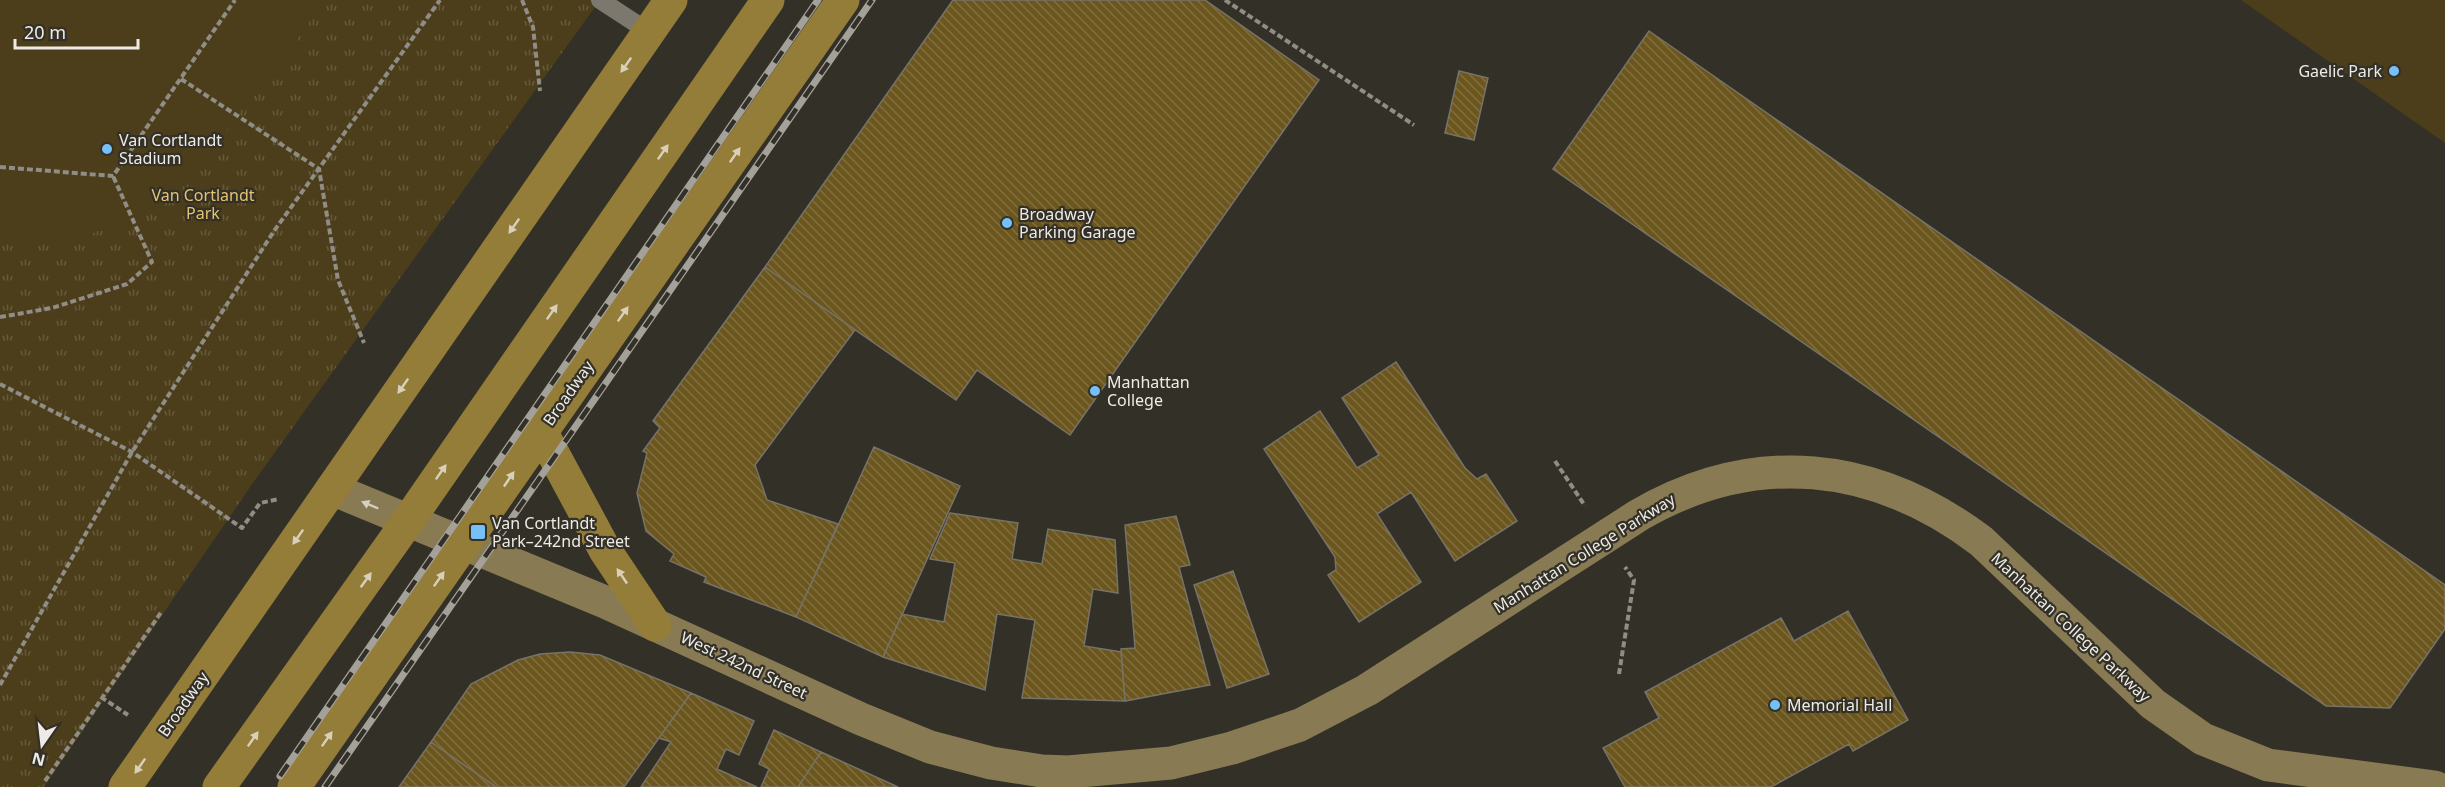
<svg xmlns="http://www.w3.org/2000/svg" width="2445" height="787" font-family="'Noto Sans',sans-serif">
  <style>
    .grass { fill: url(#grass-tufts) }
    .garden { fill: #4c3e1b }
    .building { fill: url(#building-back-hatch); stroke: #777369; stroke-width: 1.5 }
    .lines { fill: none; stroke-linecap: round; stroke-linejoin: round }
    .path { stroke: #908d87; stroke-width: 4; stroke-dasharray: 6 3; stroke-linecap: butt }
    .lane { stroke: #7c786e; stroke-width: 18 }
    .secondary { stroke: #887b54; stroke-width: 33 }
    .primary { stroke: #947d39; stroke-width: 33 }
    .rail-casing { stroke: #a4a19a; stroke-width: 7 }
    .rail { stroke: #333028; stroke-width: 4.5; stroke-dasharray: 14; stroke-linecap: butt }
    .oneway { fill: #d8d0bb }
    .oneway2 { fill: #d4cfc2 }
    .poi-dot { fill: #76c0f7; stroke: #333028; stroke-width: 2 }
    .labels { text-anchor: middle; stroke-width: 4.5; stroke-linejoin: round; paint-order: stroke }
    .poi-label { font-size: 16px; fill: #eeebe6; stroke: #333028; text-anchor: start }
    .park-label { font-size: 16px; fill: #e4c370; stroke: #333028 }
    .street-label { font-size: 16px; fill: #eeebe6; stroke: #333028 }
  </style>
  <defs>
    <pattern id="grass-tufts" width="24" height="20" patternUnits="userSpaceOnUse" patternTransform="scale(1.5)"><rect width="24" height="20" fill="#4c3e1b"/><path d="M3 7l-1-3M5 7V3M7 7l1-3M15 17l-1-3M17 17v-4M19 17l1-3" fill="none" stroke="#665a3c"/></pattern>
    <pattern id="building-back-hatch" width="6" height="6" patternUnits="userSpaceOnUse" patternTransform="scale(1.5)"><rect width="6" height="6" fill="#6b561e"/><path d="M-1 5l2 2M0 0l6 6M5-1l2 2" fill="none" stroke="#806e3f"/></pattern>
  </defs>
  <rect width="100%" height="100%" fill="#333028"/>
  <path class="grass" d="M0,0H600L255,480L44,787H0Z"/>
  <path class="garden" d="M0,0H324L286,56L260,84L189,182L150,211L62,245L0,243Z
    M2241,0H2445V143Z"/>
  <path class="building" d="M953,0H1205L1319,80L1070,435L977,370L956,400L765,267Z
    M1649,31L2445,585V629L2390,708L2326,706L1553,169Z
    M1459,71L1488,78L1474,140L1445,133Z
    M765,267L855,330L755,465L767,500L838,524L796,617L704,582L706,577L670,561L674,554L646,531L637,493L647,453L643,451L660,428L653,421Z
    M1396,362L1465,468L1477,479L1486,474L1517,521L1455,561L1411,492L1377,514L1421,582L1359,622L1328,575L1336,570L1335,557L1264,449L1320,411L1357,468L1379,455L1342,398Z
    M874,447L960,486L883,657L796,617Z
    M950,513L1018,523L1012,559L1042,564L1048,529L1115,540L1118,593L1093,589L1084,646L1121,652L1125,701L1022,698L1035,620L997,614L985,690L883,657L902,614L944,622L955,563L930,559Z
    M1176,516L1190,565L1179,567L1210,685L1125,701L1121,649L1135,648L1125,525Z
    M1233,571L1269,674L1227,688L1194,585Z
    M1848,611L1908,720L1853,751L1849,744L1771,787H1625L1603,748L1659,718L1645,692L1781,618L1794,641Z
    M570,652L600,655L691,693L624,787H496L431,742L471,684L518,660L540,654Z
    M691,693L754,721L739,755L726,749L717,769L757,787H641L671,742L659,738Z
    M774,730L821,752L798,787H761L769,769L759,764Z
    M431,742L496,787H399Z
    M821,752L898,787H798Z"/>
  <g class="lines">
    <path class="path" d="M522,0L533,27L540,91
      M1225,0L1414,125
      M181,79L319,169L338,280L364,343
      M0,167L113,176L235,0
      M0,317L52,308L127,284L152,262L113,176
      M0,384L132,452L242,528L260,503L279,499
      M1555,461L1585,506
      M1619,674L1634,580L1625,567
      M0,685L132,452L274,231L440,0
      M101,697L128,715
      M45,781L162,611"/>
    <path class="lane" d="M600,0L649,32"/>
    <path class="secondary" d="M332,489L605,602L861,719L930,747L991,763L1042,771L1068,772L1171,763L1232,748L1300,725L1367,690L1639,515C1755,448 1875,461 1981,541L2153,704L2203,739L2268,765L2435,787"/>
    <path class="primary" d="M541,431L605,550L655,625
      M125,787L671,0
      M219,787L408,521L768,0
      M294,787L843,0"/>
    <defs>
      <path id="rail" d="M280,776L818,0
        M325,787L872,0"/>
    </defs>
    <use href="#rail" class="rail-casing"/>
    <use href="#rail" class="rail"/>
  </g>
  <defs><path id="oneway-solid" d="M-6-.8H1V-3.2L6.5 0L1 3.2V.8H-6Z" transform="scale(1.5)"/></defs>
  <g class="oneway">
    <use href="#oneway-solid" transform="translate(626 65) rotate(125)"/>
    <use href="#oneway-solid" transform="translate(663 152) rotate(-55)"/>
    <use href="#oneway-solid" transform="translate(735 155) rotate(-55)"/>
    <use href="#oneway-solid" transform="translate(514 226) rotate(125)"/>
    <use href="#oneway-solid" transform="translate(552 312) rotate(-55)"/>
    <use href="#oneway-solid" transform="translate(623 314) rotate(-55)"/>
    <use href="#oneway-solid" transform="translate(403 386) rotate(125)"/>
    <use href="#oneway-solid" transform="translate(441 472) rotate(-55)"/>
    <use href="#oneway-solid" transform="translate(509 479) rotate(-56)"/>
    <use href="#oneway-solid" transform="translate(298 537) rotate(125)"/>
    <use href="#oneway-solid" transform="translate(622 576) rotate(-124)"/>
    <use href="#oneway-solid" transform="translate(439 579) rotate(-55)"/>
    <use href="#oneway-solid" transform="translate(366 580) rotate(-54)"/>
    <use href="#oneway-solid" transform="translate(253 739) rotate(-55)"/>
    <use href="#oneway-solid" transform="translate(327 739) rotate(-55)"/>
    <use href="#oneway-solid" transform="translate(140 766) rotate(125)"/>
  </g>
  <use class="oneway2" href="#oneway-solid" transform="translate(370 505) rotate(-157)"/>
  <g class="poi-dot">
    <circle cx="2394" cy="71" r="6"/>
    <circle cx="107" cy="149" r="6"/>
    <circle cx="1007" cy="223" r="6"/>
    <circle cx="1095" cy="391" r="6"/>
    <rect x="470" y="524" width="16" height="16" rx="3"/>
    <circle cx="1775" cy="705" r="6"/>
  </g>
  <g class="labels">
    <g class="poi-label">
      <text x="2382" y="77" text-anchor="end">Gaelic Park</text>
      <text x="119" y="146">Van Cortlandt<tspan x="119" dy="18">Stadium</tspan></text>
      <text x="1019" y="220">Broadway<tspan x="1019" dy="18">Parking Garage</tspan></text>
      <text x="1107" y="388">Manhattan<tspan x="1107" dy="18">College</tspan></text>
      <text x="492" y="529">Van Cortlandt<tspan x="492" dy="18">Park–242nd Street</tspan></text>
      <text x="1787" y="711">Memorial Hall</text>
    </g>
    <g class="park-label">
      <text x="203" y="201">Van Cortlandt<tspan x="203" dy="18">Park</tspan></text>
    </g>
    <g class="street-label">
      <text transform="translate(568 393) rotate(-55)" y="6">Broadway</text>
      <text transform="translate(1584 553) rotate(-32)" y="6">Manhattan College Parkway</text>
      <text transform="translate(2071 627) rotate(43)" y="6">Manhattan College Parkway</text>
      <text transform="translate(744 665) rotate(25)" y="6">West 242nd Street</text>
      <text transform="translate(183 704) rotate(-55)" y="6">Broadway</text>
    </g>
  </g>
  <g transform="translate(42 745) rotate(194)" stroke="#333028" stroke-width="4.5" paint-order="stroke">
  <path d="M0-4.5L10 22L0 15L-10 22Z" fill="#eeebe6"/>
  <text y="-9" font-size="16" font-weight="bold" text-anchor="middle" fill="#eeebe6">N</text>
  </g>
  <path d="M15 39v9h123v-9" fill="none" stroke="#eeebe6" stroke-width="3"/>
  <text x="24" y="39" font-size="18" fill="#eeebe6" stroke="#333028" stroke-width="4.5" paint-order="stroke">20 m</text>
</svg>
